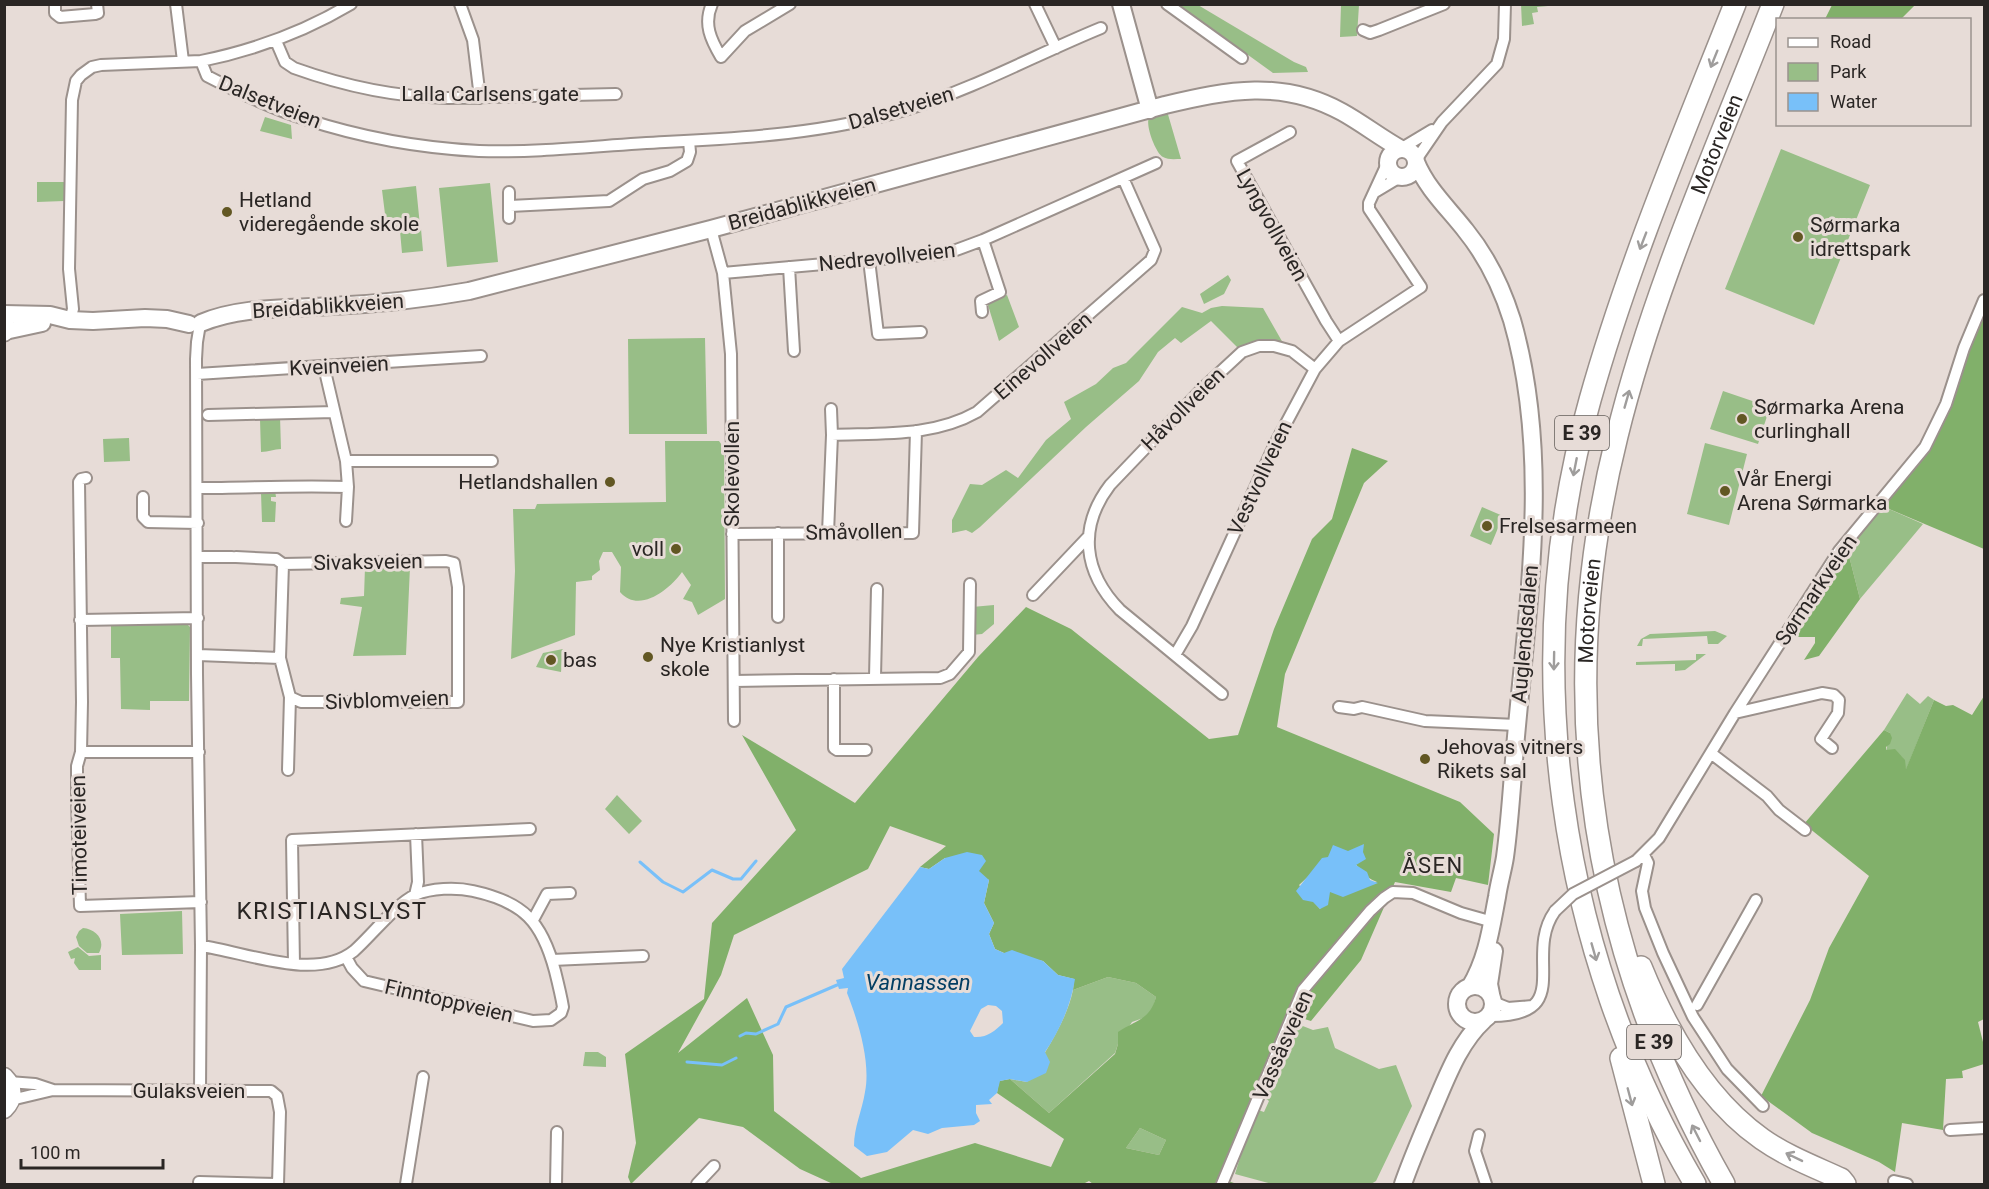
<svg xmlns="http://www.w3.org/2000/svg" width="1989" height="1189" font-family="Roboto,sans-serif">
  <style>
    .green { fill: #98be87 }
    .forest { fill: #81b06a; fill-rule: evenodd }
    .water { fill: #78c0f9; fill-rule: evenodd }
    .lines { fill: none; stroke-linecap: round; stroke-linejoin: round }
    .stream { stroke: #78c0f9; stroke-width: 3 }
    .street-casing { stroke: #9b918c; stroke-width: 14 }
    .secondary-casing { stroke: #9b918c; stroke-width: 20 }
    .primary-casing { stroke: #9b918c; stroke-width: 21 }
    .highway-casing { stroke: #9b918c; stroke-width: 24 }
    .street { stroke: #fff; stroke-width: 10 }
    .secondary { stroke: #fff; stroke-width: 16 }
    .primary { stroke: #fff; stroke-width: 18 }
    .highway { stroke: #fff; stroke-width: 21 }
    .street-bridge-casing { stroke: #9b918c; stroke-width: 14; stroke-linecap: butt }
    .street-bridge { stroke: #fff; stroke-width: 10 }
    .oneway { stroke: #9f9d9c }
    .poi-dot { fill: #625723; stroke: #e7dcd7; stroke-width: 2 }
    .labels { text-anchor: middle; stroke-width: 6; stroke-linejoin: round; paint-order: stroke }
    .shield { fill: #e7dcd7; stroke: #635d5a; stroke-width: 1.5 }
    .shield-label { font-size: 20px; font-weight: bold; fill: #2a2624 }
    .street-label { font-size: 21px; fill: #2a2624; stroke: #e7dcd7 }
    .poi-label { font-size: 21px; fill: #2a2624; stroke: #e7dcd7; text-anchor: start }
    .neighbourhood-label { font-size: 22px; letter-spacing: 1.5px; fill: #2a2624; stroke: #e7dcd7 }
    .water-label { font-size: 22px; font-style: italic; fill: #033e63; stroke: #e7dcd7 }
    .quarter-label { font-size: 24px; letter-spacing: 1.5px; fill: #2a2624; stroke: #e7dcd7 }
  </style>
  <rect width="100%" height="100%" fill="#e7dcd7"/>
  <path class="green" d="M1521,4L1548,5V6L1537,7L1538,12L1532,13L1534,24L1522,26Z
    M1179,5H1198L1294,62L1306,67L1308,72L1273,73Z
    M1341,5H1359L1357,36L1340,37Z
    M1167,111L1181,159C1175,159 1168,160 1163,157C1156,154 1145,125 1149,118C1153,113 1161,113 1167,111Z
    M265,117L291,125L292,139L260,131Z
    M1781,149L1870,185L1814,325L1725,289Z
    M37,182H64V201L37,202Z
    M490,183L498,262L447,267L439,188Z
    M416,186L420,226L387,230L382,190Z
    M421,229L423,251L402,253L400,231Z
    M1228,275L1231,280L1224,294L1204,304L1200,294Z
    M1007,295L1019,327L999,341L987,302Z
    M1222,306L1263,308L1283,343L1258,341L1238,348L1211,321L1181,343L1175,338L1158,352L1139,381L1086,427L980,527L972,533L966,530L952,533V520L970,484L982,485L1006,470L1018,478L1046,440L1071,419L1064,402L1096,384L1113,368L1126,363L1182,307L1202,313L1211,308Z
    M705,338L707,434H629L628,339Z
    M1723,391L1770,407L1758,444L1710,429Z
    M280,416L281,449C274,449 269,452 261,452L260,419Z
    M129,438L130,461L104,462L103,439Z
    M665,441H719L724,448L725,599L698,615L692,602L683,599L691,585L682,572C669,590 639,614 620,592L621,567L612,552H603L599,561L600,570L592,576V580L576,582L575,635L511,659L515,571L513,509H535L537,504L666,502Z
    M1705,443L1747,454L1729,525L1687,514Z
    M269,490H275L276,497H271V501L276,502L275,522H262L261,493Z
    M1882,506L1923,524L1860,599L1847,548Z
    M1482,507L1503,516L1491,545L1470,536Z
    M365,567H410L406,655L353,656L362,607L340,604L341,598L364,596Z
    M994,605V624L982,634L972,635V607Z
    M111,622H185L190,627L189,701H150V710L121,709L120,658H111Z
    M1715,631L1727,636L1718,644H1708L1707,636L1643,639L1642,646H1637L1641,639L1650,634Z
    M563,649L561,672L536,667L543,653Z
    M1696,654H1706L1685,670L1675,671V664L1636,665V662L1696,660Z
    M1907,693L1920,704L1928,696L1934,700L1906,770L1902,757L1886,751L1890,733L1884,730Z
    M617,795L642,821L629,834L605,809Z
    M182,911L183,954L122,955L120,914Z
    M83,928C96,929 106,940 99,953H87L79,946L76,937L79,931Z
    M78,947L89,956L101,955V970H79L74,963L75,958L71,959L68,952Z
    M1108,977L1136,983L1156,997L1153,1008L1146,1017L1132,1022L1118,1044L1115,1053L1049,1113L1010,1079L1027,1082C1044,1053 1066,1023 1073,990Z
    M1295,1023L1313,1030L1328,1027L1335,1048L1379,1069L1396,1065L1412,1106L1376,1181L1371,1184H1272L1235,1174L1255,1109L1264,1112L1269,1101L1265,1098Z
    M585,1052H598L606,1057V1067L583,1066Z
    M1140,1128L1166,1140L1159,1155L1126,1148Z"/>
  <path class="forest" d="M1832,5V4L1915,5L1901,19H1825Z
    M1984,306V549L1882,506L1908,476L1934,441L1975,327Z
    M1352,448L1388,461L1364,483L1285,674L1277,727L1460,802L1494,834L1488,885L1456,878L1451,892L1395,882L1361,960L1311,1021L1288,1014L1228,1181L1237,1184H1093L1089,1181L1083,1184H833L800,1169L743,1127L699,1118L631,1184L628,1177L636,1143L625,1054L704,999L712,923L796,830L742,735L855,803L978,657L1026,607L1071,629L1209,739L1238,735L1274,629L1312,539L1332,519ZM890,826L946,846L920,867L929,869L945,858L989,880L984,903L994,923L989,934L995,949L1004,953L1043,961L1058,975L1074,979L1073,990L1108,977L1136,983L1156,997C1150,1020 1136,1020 1118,1032V1044L1115,1054L1049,1113L1010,1079L999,1081L997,1093L1064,1139L1051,1167L975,1143L861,1178L774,1111L773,1055L747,998L678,1053L721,975L734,935L868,869ZM1332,851H1348C1355,864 1363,877 1377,882L1329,891L1320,909L1299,885L1328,858ZM1140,1128L1166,1140L1159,1155L1126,1148Z
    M1847,548L1860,599L1819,656L1804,660L1815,643V637H1796L1789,634Z
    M1984,696V1019L1978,1022L1984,1046V1064L1962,1071L1963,1078L1946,1079L1943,1130L1902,1123L1895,1172L1879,1162L1812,1133L1761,1096L1810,1000L1829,948L1869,876L1804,824L1884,730L1890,733L1892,738L1890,744L1886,747V750L1895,749L1905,760L1906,769L1934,700L1946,706L1953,705L1972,715Z"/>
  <path class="water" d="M1364,844L1363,852L1366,859L1356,865L1367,872L1370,880L1378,883L1343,897L1330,892L1328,905L1320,909L1313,902L1303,900L1296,891L1322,858L1328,857L1333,845L1348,851Z
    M967,852L982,855L986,861L979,871L989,880L984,903L994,923L989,934L995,949L1004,953L1012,950L1043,961L1058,975L1075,979C1071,1005 1060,1030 1045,1052L1050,1062L1046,1073L1027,1082L1010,1079L1000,1081L997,1093L989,1100L992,1104L976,1105V1113L980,1121L974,1125L942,1128L928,1134L913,1130L887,1152L867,1156L854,1146C854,1127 862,1111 865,1092C871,1062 858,1021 847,993L848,988L839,989L836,980L844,978L842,969L920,867L929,869L945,858ZM988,1005L996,1006L1002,1011L1003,1023C995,1031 987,1038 974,1037L970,1031L981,1009Z"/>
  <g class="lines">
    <path class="stream" d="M640,862L663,882L683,892L712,870L733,879H741L756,861
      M740,1036L746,1033L756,1034L778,1024L786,1007L837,985
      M687,1062L722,1065L736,1058"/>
    <defs>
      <path id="street" d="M55,4V13L60,17L95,14L98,13L97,4
        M176,4L183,61
        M460,4L473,40L480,98
        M712,4C703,24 711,40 721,57L745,31L790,4
        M1035,4L1056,48
        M1167,4L1242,58
        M1363,30L1370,33L1379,30L1444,4
        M276,41L285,62L294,68C344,86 395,97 448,98L616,94
        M201,61C255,50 304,32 351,4
        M1290,132L1237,161L1326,321L1339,341
        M1402,148L1432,130
        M1416,160L1442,122L1497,64L1504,39L1505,4
        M1375,192L1400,177
        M510,206L609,201L643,179L670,171L687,161L690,152L689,141
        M509,218V192
        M711,229L723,273L731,354L734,721
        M869,260L878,334L921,332
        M789,267L794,351
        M723,273L948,253L983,240L1156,163
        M982,312L981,301L1000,292L983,240
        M70,320L73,309L69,269L72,100L76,81L81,75L92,67L101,65L201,61L207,76C238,92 272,109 305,119C360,137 421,148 479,151C541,153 603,145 665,142C747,138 829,133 908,109C978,87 1035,55 1101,28
        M324,367L346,461H492
        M197,374L481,356
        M831,409L832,435
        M208,415L334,412
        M86,478L81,479L79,482L82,702L81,752L77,766V798L80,906L201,902
        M198,488C248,488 298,485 348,487L346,461
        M143,497V517L148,522L198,523
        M346,521L348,487
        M828,533L832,435C881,433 933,437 977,412L1151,260L1155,250L1123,178
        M732,534L913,533L916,431
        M198,557H232
        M236,557L276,559L283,564
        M1033,595L1087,538
        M778,617V533
        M80,620L198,618
        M198,655L280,658L290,697L301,702H458V587L454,563L446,561L283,564L280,658
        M1175,655L1192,626L1275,444L1315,369L1339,341L1421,287L1369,209V203L1387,164
        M875,677L877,589
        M834,679V748L837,750H866
        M734,681L940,678L950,674L969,652L970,584
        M1222,694L1120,610C1083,572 1078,527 1110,485L1201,390L1242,352L1259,346H1274L1292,351L1315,369
        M1339,707L1354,709L1362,707L1425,721L1517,725
        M1735,713L1822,693L1834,695L1839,700L1838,713L1821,739L1832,748
        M81,752H199
        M1712,754L1767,796L1779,810L1805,830
        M288,770L290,697
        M1644,855L1648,863L1642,891L1645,908L1663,953L1693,1017L1727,1069L1763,1106
        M1636,861L1659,838L1735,713L1839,551L1925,447L1946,404L1964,348L1984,300
        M415,895L418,882L416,834
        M533,920L547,894L570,893
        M201,946C246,952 315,982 354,951C371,936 396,904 415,895C431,888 456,887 473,891C524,902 542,922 555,971C558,983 561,995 563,1007L561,1013L551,1020L533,1021L364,981L352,968L346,957
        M552,960L643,956
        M294,964L292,840L530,829
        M1493,1002L1508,1008L1532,1006
        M1697,1005L1756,900
        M1489,1016C1578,1017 1522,957 1555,911
        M9,1082L35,1084L53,1090
        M200,1091L201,946L197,674L196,359L197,342L200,324
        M11,1100L53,1090L271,1091L277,1096L280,1112L278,1184
        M1950,1130L1984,1128
        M1479,1135L1475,1151L1486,1184
        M1894,1181L1907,1184
        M199,1182L277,1184
        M406,1184L423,1077
        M556,1184L557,1132
        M697,1184L714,1166
        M1222,1184L1303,990L1370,911L1384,898L1393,892L1413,893L1461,913L1493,922"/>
      <path id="secondary" d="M1121,4L1150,110
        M1388 163a14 14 0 1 1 28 0a14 14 0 1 1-28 0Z
        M1416,162C1427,189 1449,209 1466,231C1487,257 1502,288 1512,320C1552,458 1527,607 1515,748C1512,784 1510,821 1505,857C1503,870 1499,883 1497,897C1491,928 1487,959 1470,987
        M4,314L50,315L70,320L93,321L145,318L167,319L189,324
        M201,323C241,306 289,309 332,306C378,304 424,299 469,291L711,229L1165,105C1228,90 1282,79 1342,112C1362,123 1381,138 1401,149
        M5,331L42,323
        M1457 1004a18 18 0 1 1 36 0a18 18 0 1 1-36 0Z
        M1491,994L1489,984L1494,951
        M1403,1184C1412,1158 1423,1133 1434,1107C1447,1077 1459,1043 1484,1020"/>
      <path id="primary" d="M4,319V332
        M4,1077C14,1087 14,1099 4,1109"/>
      <g id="highway">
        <path d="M1641,967C1667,1031 1705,1099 1762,1139C1786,1156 1815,1167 1841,1179L1845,1184"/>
        <path d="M1621,1058L1654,1184"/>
        <path d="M1695,1184C1558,950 1516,663 1590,400C1628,265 1683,135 1735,4"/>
        <path id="s1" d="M1724,1184C1590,948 1551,700 1617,436C1653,289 1718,145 1773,4"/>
      </g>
    </defs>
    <use href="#street" class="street-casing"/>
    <use href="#secondary" class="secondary-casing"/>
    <use href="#primary" class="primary-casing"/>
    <use href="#highway" class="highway-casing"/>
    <use href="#street" class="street"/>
    <use href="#secondary" class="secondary"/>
    <use href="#primary" class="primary"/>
    <use href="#highway" class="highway"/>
    <defs>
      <path id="street-bridge" d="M1555,911L1573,894L1636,861"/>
    </defs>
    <use href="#street-bridge" class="street-bridge-casing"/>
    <use href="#street-bridge" class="street-bridge"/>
  </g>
  <defs><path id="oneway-shaft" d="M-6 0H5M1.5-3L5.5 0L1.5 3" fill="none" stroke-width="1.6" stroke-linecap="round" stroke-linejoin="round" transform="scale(1.5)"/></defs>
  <g class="oneway">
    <use href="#oneway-shaft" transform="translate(1714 59) rotate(112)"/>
    <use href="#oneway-shaft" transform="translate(1643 241) rotate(111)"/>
    <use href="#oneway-shaft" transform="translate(1627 399) rotate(-74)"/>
    <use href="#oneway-shaft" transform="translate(1575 467) rotate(101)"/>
    <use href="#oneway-shaft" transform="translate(1554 661) rotate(91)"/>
    <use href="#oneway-shaft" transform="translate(1594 952) rotate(74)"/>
    <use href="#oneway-shaft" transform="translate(1630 1097) rotate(75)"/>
    <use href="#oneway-shaft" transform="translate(1696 1133) rotate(-117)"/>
    <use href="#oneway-shaft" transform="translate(1794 1157) rotate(-154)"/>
  </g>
  <g class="poi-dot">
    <circle cx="227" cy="212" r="6"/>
    <circle cx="1798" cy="237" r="6"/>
    <circle cx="1742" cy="419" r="6"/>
    <circle cx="610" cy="482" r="6"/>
    <circle cx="1725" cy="491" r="6"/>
    <circle cx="1487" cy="526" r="6"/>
    <circle cx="676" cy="549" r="6"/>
    <circle cx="648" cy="657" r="6"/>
    <circle cx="551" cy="660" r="6"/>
    <circle cx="1425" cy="759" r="6"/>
  </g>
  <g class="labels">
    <g class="shield">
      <rect x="1555" y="416" width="54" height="34" rx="4.5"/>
      <rect x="1627" y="1025" width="54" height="34" rx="4.5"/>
    </g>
    <g class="shield-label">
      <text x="1582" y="440">E 39</text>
      <text x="1654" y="1049">E 39</text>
    </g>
    <g class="street-label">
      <text x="490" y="101">Lalla Carlsens gate</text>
      <text transform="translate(270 102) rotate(22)" y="7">Dalsetveien</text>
      <text transform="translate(901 108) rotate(-16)" y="7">Dalsetveien</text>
      <text dy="7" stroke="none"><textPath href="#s1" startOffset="1084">Motorveien</textPath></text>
      <text transform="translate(802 204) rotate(-15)" y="7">Breidablikkveien</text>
      <text transform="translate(1272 225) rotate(61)" y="7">Lyngvollveien</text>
      <text transform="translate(887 257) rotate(-6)" y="7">Nedrevollveien</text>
      <text transform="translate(328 306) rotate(-4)" y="7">Breidablikkveien</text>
      <text transform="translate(1043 356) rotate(-41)" y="7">Einevollveien</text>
      <text transform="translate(339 366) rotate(-3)" y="7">Kveinveien</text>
      <text transform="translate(1183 409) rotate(-45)" y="7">Håvollveien</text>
      <text transform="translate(732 474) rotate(-90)" y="7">Skolevollen</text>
      <text transform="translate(1260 478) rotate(-65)" y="7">Vestvollveien</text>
      <text transform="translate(854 532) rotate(-1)" y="7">Småvollen</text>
      <text transform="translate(368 562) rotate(-1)" y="7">Sivaksveien</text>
      <text transform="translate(1816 590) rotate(-56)" y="7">Sørmarkveien</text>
      <text dy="7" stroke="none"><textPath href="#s1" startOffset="598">Motorveien</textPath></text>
      <text transform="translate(1525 634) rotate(-85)" y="7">Auglendsdalen</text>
      <text transform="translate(387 700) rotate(-2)" y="7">Sivblomveien</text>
      <text transform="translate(79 835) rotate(-91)" y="7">Timoteiveien</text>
      <text transform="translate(449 1001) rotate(13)" y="7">Finntoppveien</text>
      <text transform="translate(1283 1045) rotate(-66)" y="7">Vassåsveien</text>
      <text x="189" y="1098">Gulaksveien</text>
    </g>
    <g class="poi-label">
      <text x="239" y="207">Hetland<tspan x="239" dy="24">videregående skole</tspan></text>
      <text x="1810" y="232">Sørmarka<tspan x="1810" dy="24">idrettspark</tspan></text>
      <text x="1754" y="414">Sørmarka Arena<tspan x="1754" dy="24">curlinghall</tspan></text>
      <text x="1737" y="486">Vår Energi<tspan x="1737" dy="24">Arena Sørmarka</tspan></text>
      <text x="598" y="489" text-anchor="end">Hetlandshallen</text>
      <text x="1499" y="533">Frelsesarmeen</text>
      <text x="664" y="556" text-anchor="end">voll</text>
      <text x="660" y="652">Nye Kristianlyst<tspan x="660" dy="24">skole</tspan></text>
      <text x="563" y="667">bas</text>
      <text x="1437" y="754">Jehovas vitners<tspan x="1437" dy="24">Rikets sal</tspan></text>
    </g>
    <g class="neighbourhood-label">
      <text x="1433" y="873">ÅSEN</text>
    </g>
    <g class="water-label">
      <text x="918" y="990">Vannassen</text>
    </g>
    <g class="quarter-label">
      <text x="332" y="919">KRISTIANSLYST</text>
    </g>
  </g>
  <rect width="1989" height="1189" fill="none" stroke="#2a2624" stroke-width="12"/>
  <rect x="1776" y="18" width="195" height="108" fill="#e7dcd7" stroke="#9b938f" stroke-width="1.5"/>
  <rect x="1788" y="38" width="30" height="9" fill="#ffffff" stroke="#9b938f" stroke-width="1.5"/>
  <text x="1830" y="48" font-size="18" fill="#2a2624">Road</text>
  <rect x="1788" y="63" width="30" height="18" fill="#98be87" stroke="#9b938f" stroke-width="1.5"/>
  <text x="1830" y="78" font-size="18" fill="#2a2624">Park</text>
  <rect x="1788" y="93" width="30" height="18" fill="#78c0f9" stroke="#9b938f" stroke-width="1.5"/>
  <text x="1830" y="108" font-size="18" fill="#2a2624">Water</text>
  <path d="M21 1159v9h142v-9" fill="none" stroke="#2a2624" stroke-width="3"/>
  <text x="30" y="1159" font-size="18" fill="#2a2624" stroke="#e7dcd7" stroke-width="4.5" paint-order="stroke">100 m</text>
</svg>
